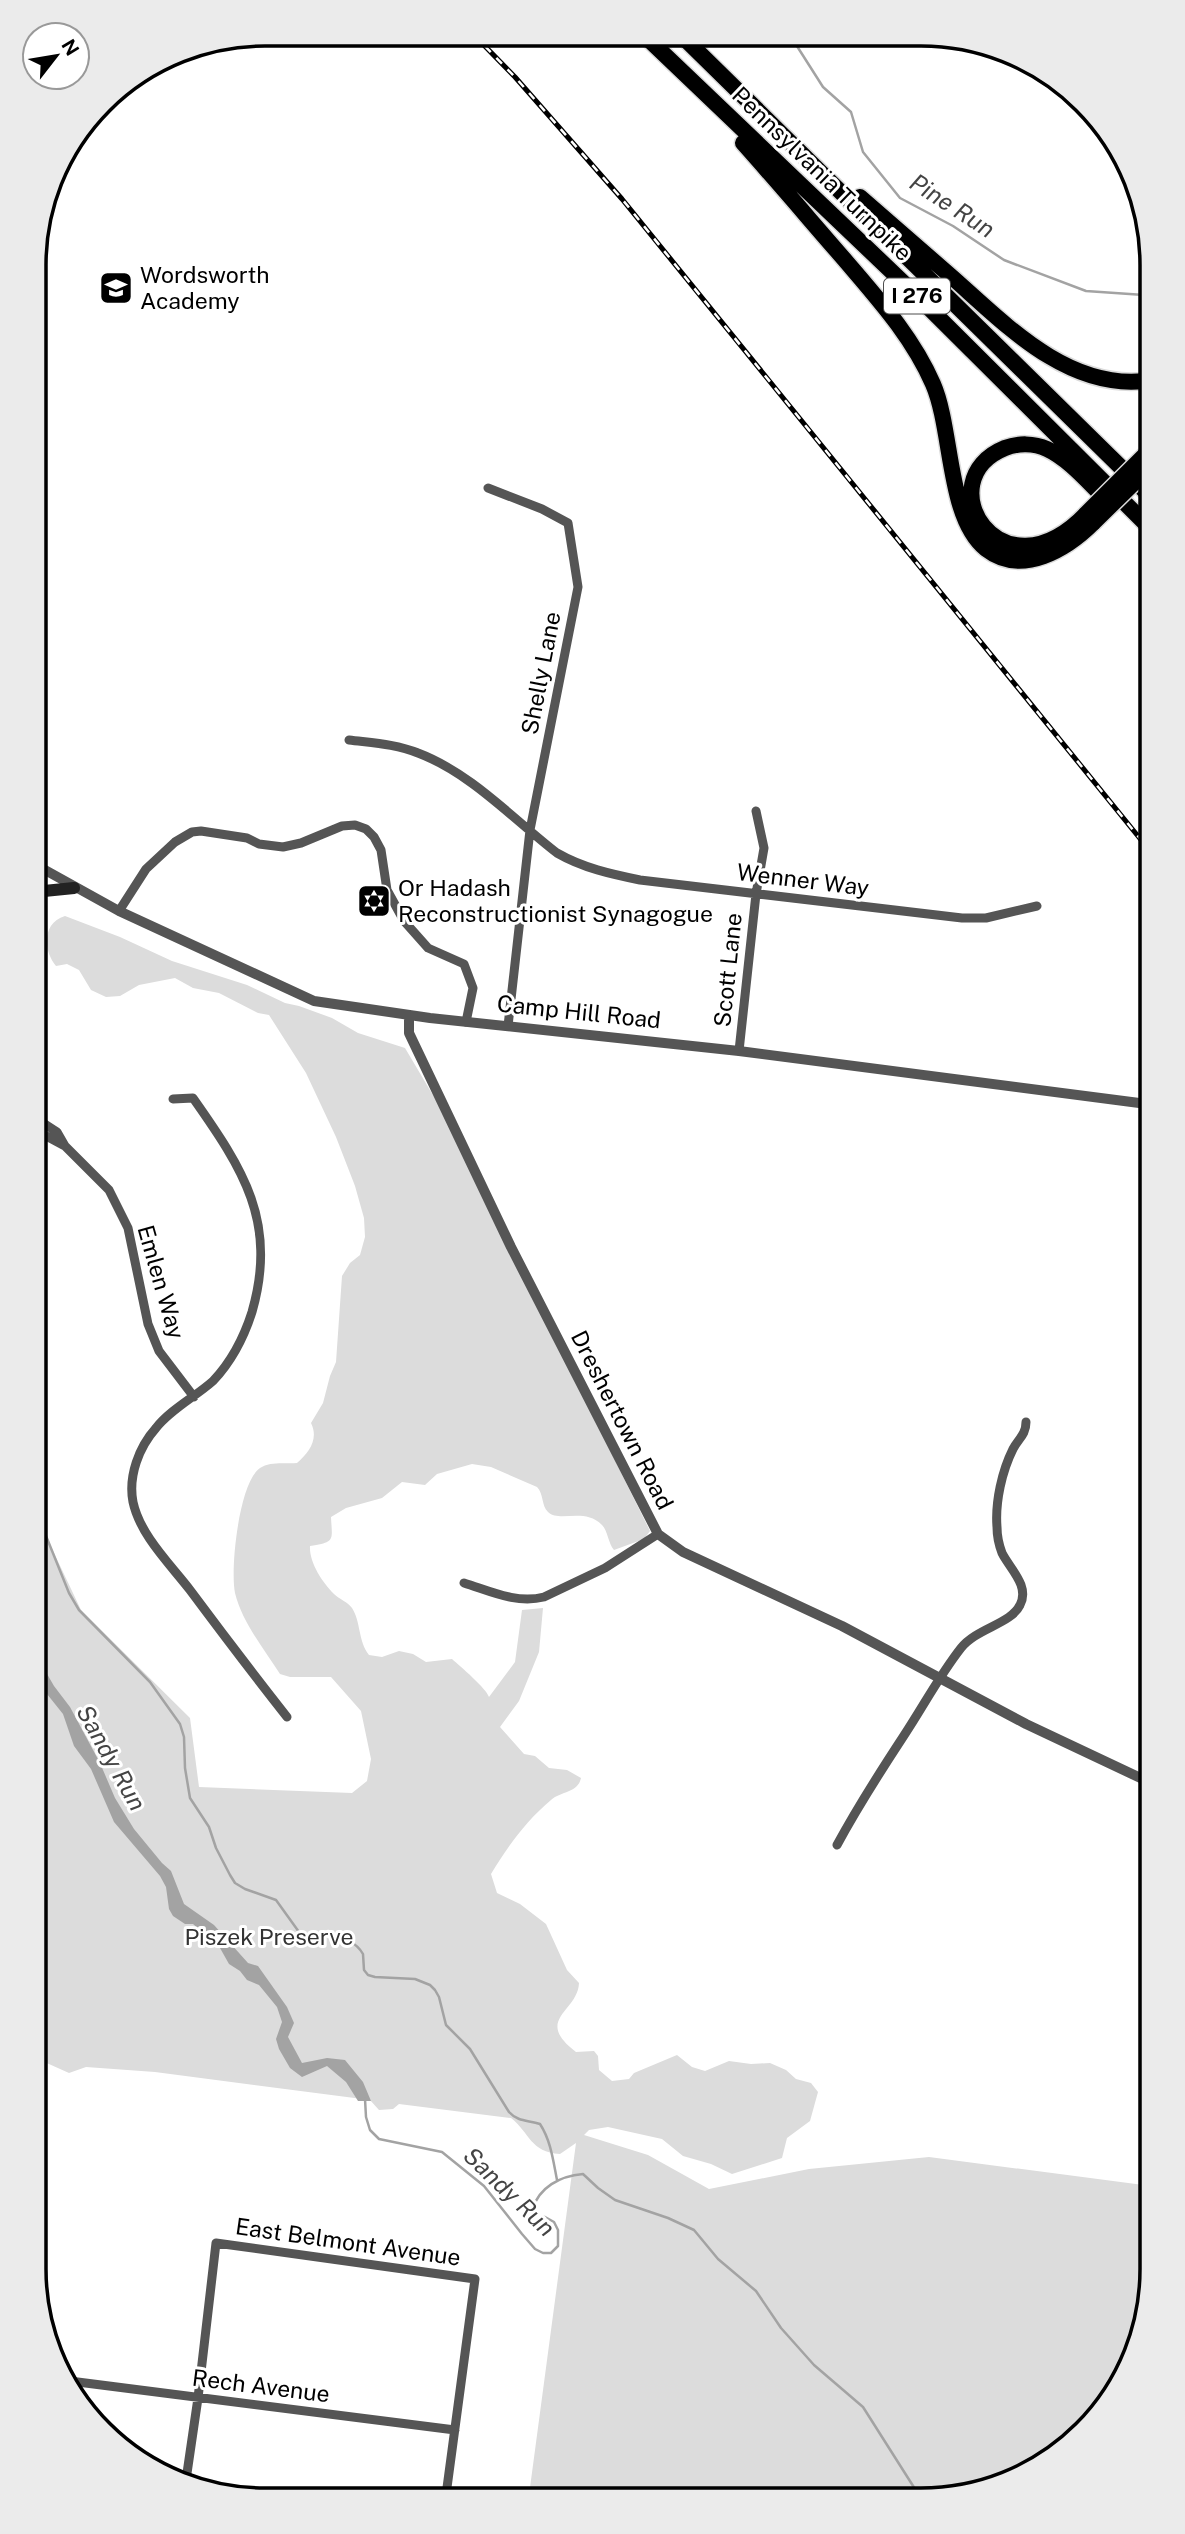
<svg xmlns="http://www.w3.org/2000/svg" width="1185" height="2534" font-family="'Public Sans',sans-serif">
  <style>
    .green { fill: #dcdcdc }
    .water { fill: #a3a3a3 }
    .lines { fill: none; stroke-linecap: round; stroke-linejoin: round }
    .stream { stroke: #a3a3a3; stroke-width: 2.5 }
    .motorway-casing { stroke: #dbdbdb; stroke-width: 19 }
    .minor { stroke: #555; stroke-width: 9 }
    .tertiary { stroke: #555; stroke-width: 10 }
    .secondary { stroke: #222; stroke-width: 12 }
    .motorway { stroke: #000; stroke-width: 16 }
    .rail-casing { stroke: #000; stroke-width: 5 }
    .rail { stroke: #fff; stroke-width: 2.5; stroke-dasharray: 8; stroke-linecap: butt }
    .motorway-bridge-casing { stroke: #dbdbdb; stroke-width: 19; stroke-linecap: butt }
    .motorway-bridge { stroke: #000; stroke-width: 16 }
    .labels { text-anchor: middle; stroke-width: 6; stroke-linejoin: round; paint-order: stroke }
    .shield { fill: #fff; stroke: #4c4c4c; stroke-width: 2 }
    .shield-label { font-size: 21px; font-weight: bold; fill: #000 }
    .street-label { font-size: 23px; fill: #000; stroke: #fff }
    .poi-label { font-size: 23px; fill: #000; stroke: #fff; text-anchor: start }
    .park-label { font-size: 23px; fill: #333; stroke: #fff }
    .water-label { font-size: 24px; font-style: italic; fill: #444; stroke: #fff }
    .rim { fill: none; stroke: #000; stroke-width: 3.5 }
  </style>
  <rect width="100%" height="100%" fill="#fff"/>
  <path class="green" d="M65,916L120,937L172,961L247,985L285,1003L299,1006L332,1018L358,1033L405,1048L437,1102L650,1531L644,1539L614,1550C608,1543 608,1531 602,1525C584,1507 560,1523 548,1512C541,1505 544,1494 537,1487L491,1467L472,1464L437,1474L425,1485L402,1482L382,1498L346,1508L331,1517C332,1540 336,1542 310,1546C309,1562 322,1582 334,1594C339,1599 348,1602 352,1608C361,1622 358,1641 369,1655L382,1657L399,1651L413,1654L426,1662L452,1659C461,1667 486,1688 489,1697L515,1662L522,1610L543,1608L539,1652L519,1701L500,1727L524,1754L535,1756L549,1768L567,1770L581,1778C578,1793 561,1791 551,1800C527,1820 507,1847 491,1874L497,1893L520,1904L546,1924L567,1970L579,1983C578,2012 533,2019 576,2052L594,2051L598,2056L599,2070L612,2081L629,2079L634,2073L677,2055L692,2067L705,2071L729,2061L751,2064L770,2063L786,2070L796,2079L811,2083L818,2092L810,2121L787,2138L782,2158L732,2174L711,2164L683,2156L662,2139L608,2127L589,2130L584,2135L648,2155L709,2189L809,2169L929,2157L1151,2186V2285L1134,2358L1095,2422L1049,2462L981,2493L529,2495L576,2143L560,2154C530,2152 530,2133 511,2118L399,2104L393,2109L379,2110L370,2100L155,2072L86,2067L69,2073L40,2060L38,1552L42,1549L38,1539L45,1534L81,1610L190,1718L199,1787L352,1793L367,1781L371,1759L361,1711L331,1677H290L280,1674C264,1649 242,1622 235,1593C230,1569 239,1482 260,1468C270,1461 285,1464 297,1463C309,1453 319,1439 311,1423L323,1403L330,1376L336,1362L342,1276L350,1263L360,1255L365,1237L364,1218L355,1186L336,1137L306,1073L269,1015L258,1013L219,993L193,988L175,978L139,985L120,996L106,997L91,990L79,970L67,964L56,966C43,950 42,923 65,916Z"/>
  <path class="water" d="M39,1660L54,1686L70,1707L100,1763L115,1798L134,1829L162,1863L171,1871L184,1904L214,1925L248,1963L258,1966L287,2007L294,2023L288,2037L302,2063L327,2058L345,2060L363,2082L371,2101H358L346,2082L327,2066L302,2077L290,2068L279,2049L276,2039L282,2022L277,2007L259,1985L247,1980L240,1971L229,1964L220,1948L208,1937L193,1924H185L173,1916L169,1909L166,1887L160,1876L114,1822L91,1769L74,1746L63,1714L39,1684Z"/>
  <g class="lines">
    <path class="stream" d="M771,36L795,43L823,87L851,112L863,152L900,198L953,226L1004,260L1086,291L1144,295
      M38,1516L69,1593L79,1610L150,1682L180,1724L184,1737L185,1768L190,1798L209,1827L216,1848L230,1875L235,1883L245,1889L276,1900L299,1932C309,1937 317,1931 328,1933C340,1934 357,1943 363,1954L364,1970L368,1975L375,1977L415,1979L430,1985L435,1990L439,1997L446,2025L470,2049L509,2112C518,2122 528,2120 540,2124C551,2141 553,2160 557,2180
      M365,2099L366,2117L370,2130L379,2139L442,2152L484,2186L522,2234L535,2249L543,2253H551L558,2246V2230L554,2222L545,2217L536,2216L532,2210C539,2187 560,2176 583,2174L598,2188L615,2200L668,2218L694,2230L718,2259L756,2291L781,2328L814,2365L863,2407L915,2489L923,2493"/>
    <defs>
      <path id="motorway" d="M645,36L911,290L1145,523
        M682,36L1145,491
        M743,143C777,181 810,220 844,259C878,299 912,336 933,384C953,430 947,518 986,549C1022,577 1067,549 1094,522
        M860,197C891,224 922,251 953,278C1006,325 1067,389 1144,381
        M1086,514C1000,603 926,480 1005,448C1018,443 1034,443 1047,449C1071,460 1092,487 1112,505"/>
    </defs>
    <use href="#motorway" class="motorway-casing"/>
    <path class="minor" d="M488,488L542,509L568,523L578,587L530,830L508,1026
      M349,740C373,743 396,744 418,753C471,773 513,819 557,853C583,868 611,874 640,880L962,918H986L1037,906
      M119,911L146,869L175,842L192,832L201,831L247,838L259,844L283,847L301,843L342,826L355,825L366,829L374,837L381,850L387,890L404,921L428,948L464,964L473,988L466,1022
      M739,1051L756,894L764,848L756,811
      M173,1099L193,1098C243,1169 278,1222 252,1312C244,1337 231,1362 213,1381C195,1397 171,1409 156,1428C139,1447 128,1476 133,1502C140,1535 170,1564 190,1590C222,1633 254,1675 287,1717
      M37,1119L57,1132L65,1146L109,1190L128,1228L148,1324L159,1351L194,1397
      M37,1131L63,1145
      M464,1583C490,1591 516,1604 544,1597L605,1568L658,1534
      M837,1845C857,1808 880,1772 903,1737C923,1707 939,1676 961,1648C977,1628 1011,1624 1020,1605C1030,1586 1010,1569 1002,1553C999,1545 997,1535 997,1527C995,1502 1002,1471 1013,1449C1018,1439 1026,1435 1026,1422
      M62,2380L455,2430
      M186,2480L198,2398L216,2243L475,2279L446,2495"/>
    <path class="tertiary" d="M36,865L119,911L314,1001L430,1018L739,1051L1147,1104
      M409,1015V1033L511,1247L658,1534L683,1552L842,1626L1026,1724L1149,1782"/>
    <path class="secondary" d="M36,897L44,891L74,888"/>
    <use href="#motorway" class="motorway"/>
    <defs>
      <path id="rail" d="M474,35L515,77L622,199L1146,846"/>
    </defs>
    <use href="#rail" class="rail-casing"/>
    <use href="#rail" class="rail"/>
    <defs>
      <path id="motorway-bridge" d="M1086,514L1145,455
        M1094,522L1145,472"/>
    </defs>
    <use href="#motorway-bridge" class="motorway-bridge-casing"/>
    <use href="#motorway-bridge" class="motorway-bridge"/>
  </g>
  <defs>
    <symbol id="school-square" viewBox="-11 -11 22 22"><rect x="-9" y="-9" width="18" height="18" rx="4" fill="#000" stroke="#fff"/><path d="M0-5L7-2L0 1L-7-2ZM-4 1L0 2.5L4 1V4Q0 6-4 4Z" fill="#fff"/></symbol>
    <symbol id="synagogue-square" viewBox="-11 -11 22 22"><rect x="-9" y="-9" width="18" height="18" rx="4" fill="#000" stroke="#fff"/><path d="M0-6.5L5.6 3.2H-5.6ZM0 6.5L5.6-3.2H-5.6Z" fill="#fff"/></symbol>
  </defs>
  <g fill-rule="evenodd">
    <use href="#school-square" x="97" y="269" width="38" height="38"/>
    <use href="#synagogue-square" x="355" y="882" width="38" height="38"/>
  </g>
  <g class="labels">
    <rect class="shield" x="884" y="278.5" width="66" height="35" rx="5"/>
    <g class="shield-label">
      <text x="917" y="303">I 276</text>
    </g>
    <g class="street-label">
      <text transform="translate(822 174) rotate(44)" y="8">Pennsylvania Turnpike</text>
      <text transform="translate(541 673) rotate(-79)" y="8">Shelly Lane</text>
      <text transform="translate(803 880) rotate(7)" y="8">Wenner Way</text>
      <text transform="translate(728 970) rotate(-84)" y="8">Scott Lane</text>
      <text transform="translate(579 1012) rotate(6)" y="8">Camp Hill Road</text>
      <text transform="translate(161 1282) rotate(74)" y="8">Emlen Way</text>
      <text transform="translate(622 1420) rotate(63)" y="8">Dreshertown Road</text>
      <text transform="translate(348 2242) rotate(8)" y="8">East Belmont Avenue</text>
      <text transform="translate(261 2386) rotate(7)" y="8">Rech Avenue</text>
    </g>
    <g class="poi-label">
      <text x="140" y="283">Wordsworth<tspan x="140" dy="26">Academy</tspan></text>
      <text x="398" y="896">Or Hadash<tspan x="398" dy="26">Reconstructionist Synagogue</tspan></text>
    </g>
    <g class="park-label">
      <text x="269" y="1945">Piszek Preserve</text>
    </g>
    <g class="water-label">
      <text transform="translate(952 206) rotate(33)" y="8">Pine Run</text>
      <text transform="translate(111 1758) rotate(61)" y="8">Sandy Run</text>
      <text transform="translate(509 2192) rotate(44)" y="8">Sandy Run</text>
    </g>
  </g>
  <path d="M0 0H1185V2534H0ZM265 46H921A219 219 0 0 1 1140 265V2269A219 219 0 0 1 921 2488H265A219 219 0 0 1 46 2269V265A219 219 0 0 1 265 46Z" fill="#ebebeb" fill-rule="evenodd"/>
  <path class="rim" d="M265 46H921A219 219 0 0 1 1140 265V2269A219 219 0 0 1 921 2488H265A219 219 0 0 1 46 2269V265A219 219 0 0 1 265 46Z"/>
  <g transform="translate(56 56) rotate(59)"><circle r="33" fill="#ffffff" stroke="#999999" stroke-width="2"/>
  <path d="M0-5L12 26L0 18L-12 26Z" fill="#000000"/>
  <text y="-10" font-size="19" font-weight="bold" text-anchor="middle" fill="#000000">N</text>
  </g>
</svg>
